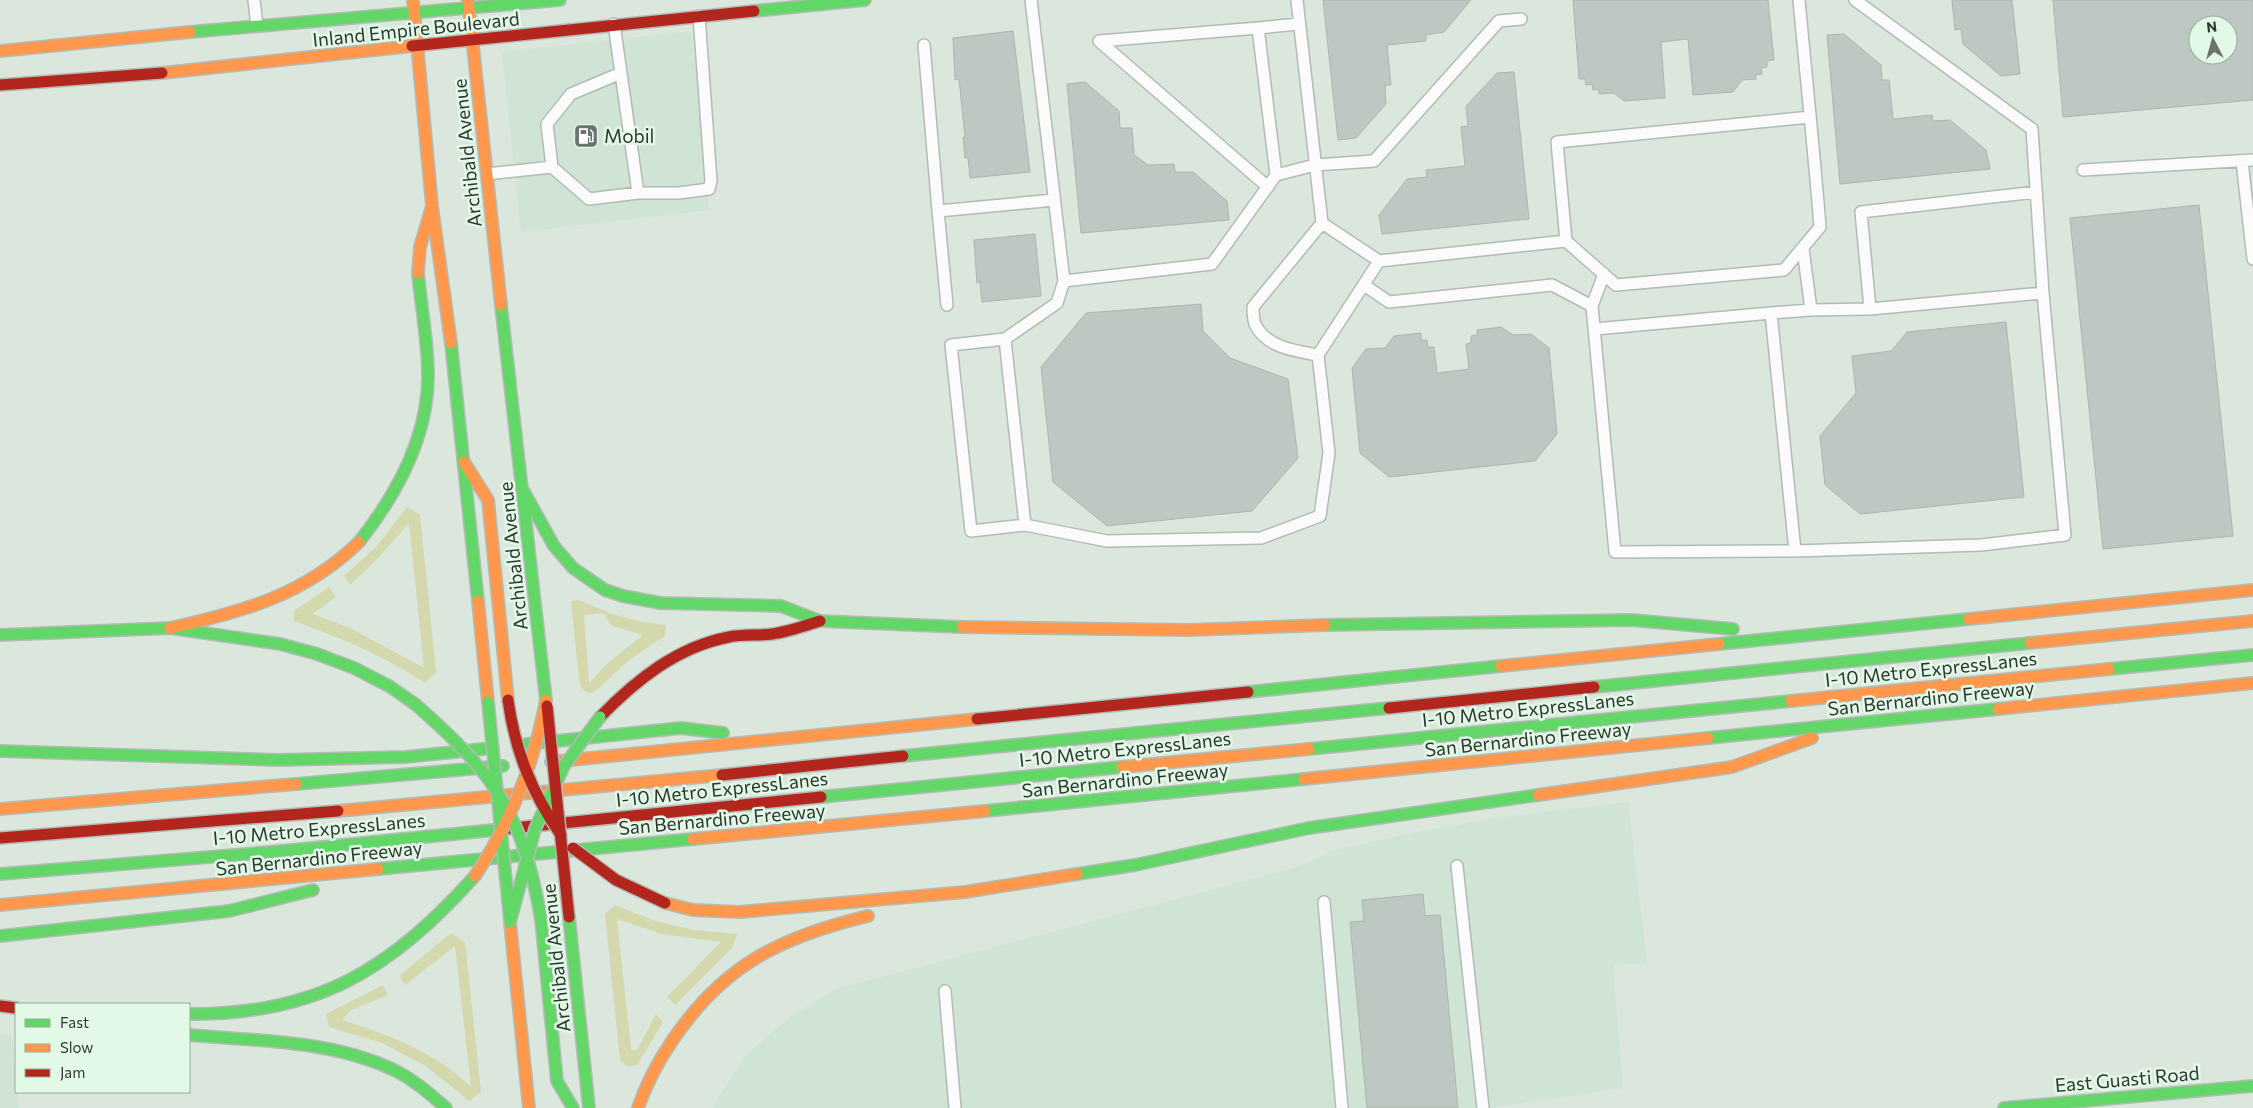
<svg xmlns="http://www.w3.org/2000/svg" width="2253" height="1108" font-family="Commissioner,sans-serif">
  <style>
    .built { fill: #cfe4d4 }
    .green { fill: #d3d8ad; fill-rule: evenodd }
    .building { fill: #bec8c2; stroke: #abb6af; fill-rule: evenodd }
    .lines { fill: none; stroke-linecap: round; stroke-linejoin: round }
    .lane-casing { stroke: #b2bbb4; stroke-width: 14 }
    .fast-casing { stroke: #b2bbb4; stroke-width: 14 }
    .slow-casing { stroke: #b2bbb4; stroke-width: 14 }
    .jam-casing { stroke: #b2bbb4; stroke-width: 14 }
    .lane { stroke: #fafbfa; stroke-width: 11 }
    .fast { stroke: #63d668; stroke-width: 11 }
    .slow { stroke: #ff974d; stroke-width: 11 }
    .jam { stroke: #b3261e; stroke-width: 11 }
    .fast-bridge-casing { stroke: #b2bbb4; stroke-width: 14; stroke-linecap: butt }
    .slow-bridge-casing { stroke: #b2bbb4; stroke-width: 14; stroke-linecap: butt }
    .jam-bridge-casing { stroke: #b2bbb4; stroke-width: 14; stroke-linecap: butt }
    .fast-bridge { stroke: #63d668; stroke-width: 11 }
    .slow-bridge { stroke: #ff974d; stroke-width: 11 }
    .jam-bridge { stroke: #b3261e; stroke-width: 11 }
    .labels { text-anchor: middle; stroke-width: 5; stroke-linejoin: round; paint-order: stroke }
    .street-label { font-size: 19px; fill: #2e3630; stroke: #e3f9e7 }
    .poi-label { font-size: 19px; fill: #2e3630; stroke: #e3f9e7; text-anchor: start }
  </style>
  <rect width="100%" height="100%" fill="#dbe6dd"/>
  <path class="built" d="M692,31L709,210L521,232L502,52Z
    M1628,802L1647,963L1613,965L1623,1088L1491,1108H712L745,1056L790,1017L836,989L1298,867L1335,850L1417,832L1504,817Z
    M0,1034L12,1036L19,1108H0Z"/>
  <path class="green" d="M407,507L420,515L436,672L425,683C381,654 343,639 294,621V611L329,587L336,597L312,614L348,627L424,668L409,523L378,558L350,585L344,576L376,547Z
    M579,600C612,615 630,621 666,625L665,636C649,646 634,656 620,668C610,677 602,688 590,694L582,689L579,679L571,601ZM603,613L612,626L643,635L608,663L589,683L584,615Z
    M615,905L655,921L694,930L737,934L732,948L675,1005L667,997L721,942L662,934L617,919L631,1050H637L656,1014L663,1022L637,1065L628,1067L620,1060L605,914Z
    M451,933L465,942L481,1092L469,1101L426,1066L382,1043L329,1027L326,1014L383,985L388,995L351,1010L342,1020C378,1031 416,1045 447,1067C456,1073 463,1081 471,1086L455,946L405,985L399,976Z"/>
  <path class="building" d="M1323,0H1471L1444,32L1426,35V41L1387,45L1391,85H1385L1386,104L1356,138L1338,140Z
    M1573,0H1768L1774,60L1767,61V67L1761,68L1762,74L1755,75L1756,79L1742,80L1733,92L1693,95L1688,39L1661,42L1665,98L1624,101L1614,93L1599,94L1598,89L1593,90L1592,84L1586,85L1585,79H1579Z
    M1952,0H2012L2020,74L2001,76L1963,44L1961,29L1955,30Z
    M2053,0H2253V100L2063,117ZM2198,25H2228V55H2198Z
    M1013,31L1030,172L970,178L968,158H965L963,137H965L959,79L955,80L953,38Z
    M1844,34L1881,65L1882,80H1889L1893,119L1932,115L1933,121L1950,120L1986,150L1990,169L1840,184L1827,35Z
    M1514,72L1529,219L1382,234L1379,215L1407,179L1427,177L1426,170L1465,166L1461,127L1468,126L1466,106L1497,73Z
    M1085,82L1119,111L1120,128H1132L1134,155L1148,165L1174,164L1175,172H1193L1227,201L1229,220L1081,233L1067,84Z
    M2199,205L2233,536L2103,549L2070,218Z
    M1035,234L1041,296L982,302L980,282L977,283L974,240Z
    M1201,304L1203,331L1230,358L1288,379L1298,458L1252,511L1107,526L1053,482L1041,367L1086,313Z
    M2006,322L2024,497L1860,514L1825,485L1820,436L1856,393L1852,356L1891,351L1907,332Z
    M1501,327L1513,335L1531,334L1549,348L1557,434L1535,461L1389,477L1360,453L1352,368L1366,349L1385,348L1394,336L1421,333V340H1427L1428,347H1434L1437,373L1469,369L1466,344L1471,343V336L1477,335V330Z
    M1423,894L1425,916L1440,915L1458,1108H1367L1350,922L1364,921L1362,900Z"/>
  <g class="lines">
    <defs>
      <path id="lane" d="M254,0L257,26
        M1031,0L1064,281
        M1297,0L1322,223L1253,307C1253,313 1253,321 1256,326C1268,348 1296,351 1318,355
        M1799,0C1806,76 1814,151 1820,227L1784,270L1616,285L1566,241L1557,142L1810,117
        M1258,28L1298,24
        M924,45L938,211L1054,200
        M2242,161L2253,259
        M552,167L547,124L571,94L621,73
        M2083,170L2253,160
        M487,174L552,167L589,199L638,193L614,24
        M1276,175L1315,165L1374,161L1499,21L1521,19
        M638,193H679L709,189L711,181L699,16
        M938,211L947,305
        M1322,223L1379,261L1566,241
        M1803,249L1811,310
        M1364,285L1389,302L1552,285L1592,306L1615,552L1795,551L1771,313L1595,329
        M1592,306L1604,274
        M1870,309L1861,212L2036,192
        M1771,313L1811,310L1870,309L2043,293
        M1005,339L1057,303L1064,281L1212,264L1276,175L1258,28L1099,41L1268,187
        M1005,339L1025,525L971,531L951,345Z
        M1025,525L1107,541L1261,538L1320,516L1329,453L1318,355L1379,261
        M1795,551L1981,545L2065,535L2043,293L2032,129L1855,0
        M1457,866L1483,1108
        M1324,902L1342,1108
        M945,991L955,1108"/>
      <path id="fast" d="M754,11L865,0
        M190,32L560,0
        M501,305L546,700
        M451,343L478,601
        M523,490L554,546L573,568L605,590L623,596L660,603L781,606L820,621L962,627
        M359,542C397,494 428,438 428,376C428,341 421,307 418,273
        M1325,625L1631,620L1733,629
        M0,635L170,628L280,644L317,654L354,668L389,686L415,704
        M1719,644L1969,619
        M2109,669L2253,655
        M1594,687L2030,643
        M1248,692L1501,666
        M1708,738L1998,709
        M527,744L681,728L723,733
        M1309,749L1791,701
        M0,751L278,760L405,757L484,749
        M903,756L1389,708
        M296,784L503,766
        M821,797L1122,767
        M985,811L1304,779
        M378,869L693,839
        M0,874L283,851L504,829
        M1077,874L1135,865L1309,828L1538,795
        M569,917L589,1108
        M541,919L557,1081L573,1108
        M0,936L229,911L313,890
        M189,1014C318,1015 391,969 475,876
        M189,1035C257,1041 331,1040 394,1070C413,1079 430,1094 446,1108
        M2004,1108L2253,1086"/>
      <path id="slow" d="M413,0L432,206L451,343
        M468,0L501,305
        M0,51L190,32
        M162,73L412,46
        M418,273L420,247L432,206
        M464,462L488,500L508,700
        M478,601L488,702
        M1969,619L2253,590
        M962,627L1189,630L1325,625
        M170,628C242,612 305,595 359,542
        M2030,643L2253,621
        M1501,666L1719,644
        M1791,701L2109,669
        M1998,709L2253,683
        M551,762L977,719
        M1122,767L1309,749
        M1304,779L1708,738
        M1538,795L1732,767L1812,738
        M0,809L296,784
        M338,811L722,775
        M693,839L985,811
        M665,903L693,910L740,912L965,892L1077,874
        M0,905L378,869
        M510,922L529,1108
        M638,1108C646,1084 658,1062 672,1041C724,964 781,937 868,916"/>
      <path id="jam" d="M412,46L754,11
        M0,85L162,73
        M1389,708L1594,687
        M600,717C636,680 677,647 729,637C743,634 758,636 772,634C788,632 804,626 820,621
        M977,719L1248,692
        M722,775L903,756
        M504,829L821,797
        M0,838L338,811
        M0,1006L16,1008"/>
    </defs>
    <use href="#lane" class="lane-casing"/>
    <use href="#fast" class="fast-casing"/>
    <use href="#slow" class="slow-casing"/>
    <use href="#jam" class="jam-casing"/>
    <use href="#lane" class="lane"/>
    <use href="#fast" class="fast"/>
    <use href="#slow" class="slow"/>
    <use href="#jam" class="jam"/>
    <defs>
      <path id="fast-bridge" d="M488,702L510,920
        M415,704C494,773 523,814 541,919
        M510,922L535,829L564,766L600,717"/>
      <path id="slow-bridge" d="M475,876C511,822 534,764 546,700"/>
      <path id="jam-bridge" d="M508,700C515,751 532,793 561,835
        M547,706L569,917
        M573,848L616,880L665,903"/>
    </defs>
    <use href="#fast-bridge" class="fast-bridge-casing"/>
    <use href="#slow-bridge" class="slow-bridge-casing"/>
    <use href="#jam-bridge" class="jam-bridge-casing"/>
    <use href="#fast-bridge" class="fast-bridge"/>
    <use href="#slow-bridge" class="slow-bridge"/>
    <use href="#jam-bridge" class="jam-bridge"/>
  </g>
  <defs>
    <symbol id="fuel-square" viewBox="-11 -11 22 22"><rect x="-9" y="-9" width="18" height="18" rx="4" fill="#6b746d" stroke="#e3f9e7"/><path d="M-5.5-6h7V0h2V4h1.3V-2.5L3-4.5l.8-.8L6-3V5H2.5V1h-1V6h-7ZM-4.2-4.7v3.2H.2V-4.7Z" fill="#fff"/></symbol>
  </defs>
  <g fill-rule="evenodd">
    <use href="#fuel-square" x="572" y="122" width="28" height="28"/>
  </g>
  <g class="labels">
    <g class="street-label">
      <text transform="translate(416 29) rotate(-6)" y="7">Inland Empire Boulevard</text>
      <text transform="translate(467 153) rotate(-96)" y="7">Archibald Avenue</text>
      <text transform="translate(513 556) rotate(-96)" y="7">Archibald Avenue</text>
      <text transform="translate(1931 669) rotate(-6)" y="7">I-10 Metro ExpressLanes</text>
      <text transform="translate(1931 698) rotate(-6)" y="7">San Bernardino Freeway</text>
      <text transform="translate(1528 709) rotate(-6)" y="7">I-10 Metro ExpressLanes</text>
      <text transform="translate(1528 739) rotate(-6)" y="7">San Bernardino Freeway</text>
      <text transform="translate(1125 749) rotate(-6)" y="7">I-10 Metro ExpressLanes</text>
      <text transform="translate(1125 780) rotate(-6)" y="7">San Bernardino Freeway</text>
      <text transform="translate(722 789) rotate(-6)" y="7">I-10 Metro ExpressLanes</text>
      <text transform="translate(722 819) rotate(-5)" y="7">San Bernardino Freeway</text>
      <text transform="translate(319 829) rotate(-5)" y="7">I-10 Metro ExpressLanes</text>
      <text transform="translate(319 858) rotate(-6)" y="7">San Bernardino Freeway</text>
      <text transform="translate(556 958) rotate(-96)" y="7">Archibald Avenue</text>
      <text transform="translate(2127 1079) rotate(-5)" y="7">East Guasti Road</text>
    </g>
    <g class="poi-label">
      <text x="604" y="143">Mobil</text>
    </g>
  </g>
  <rect x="15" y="1003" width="175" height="90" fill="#e3f9e7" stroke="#9bab9e"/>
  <rect x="25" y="1019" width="25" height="8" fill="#63d668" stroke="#9bab9e"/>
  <text x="60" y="1028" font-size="15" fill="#2e3630">Fast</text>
  <rect x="25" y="1044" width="25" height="8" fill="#ff974d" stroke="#9bab9e"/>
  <text x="60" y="1053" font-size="15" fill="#2e3630">Slow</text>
  <rect x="25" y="1069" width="25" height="8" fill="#b3261e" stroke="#9bab9e"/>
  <text x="60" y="1078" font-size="15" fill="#2e3630">Jam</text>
  <g transform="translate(2213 40) rotate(354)"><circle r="24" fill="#e3f9e7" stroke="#9bab9e"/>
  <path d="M0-4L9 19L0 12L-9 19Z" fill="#6b746d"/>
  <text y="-8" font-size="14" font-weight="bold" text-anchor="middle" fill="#2e3630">N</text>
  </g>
</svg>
